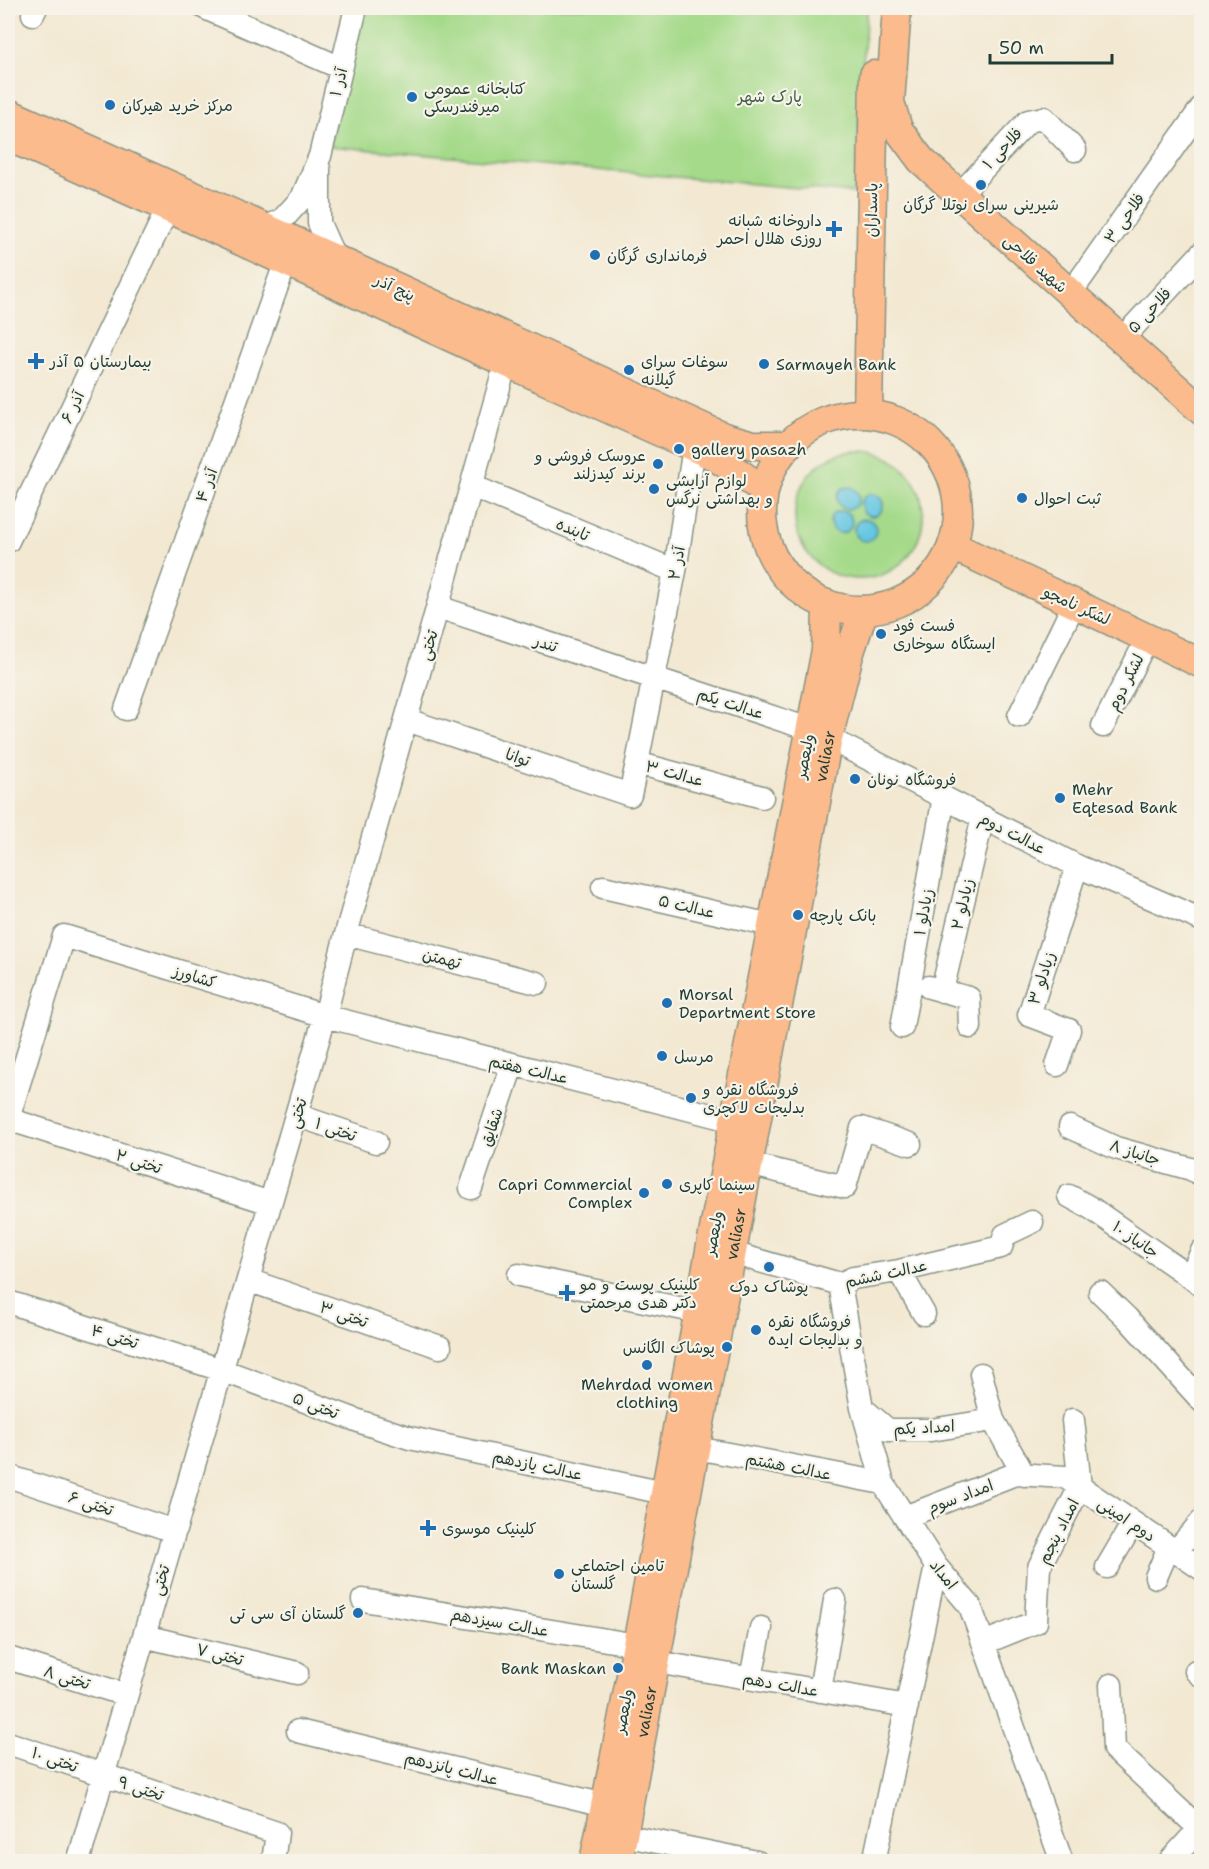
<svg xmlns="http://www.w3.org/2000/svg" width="1209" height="1869" font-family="'Shantell Sans','Playpen Sans Arabic',sans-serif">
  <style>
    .green { fill: #a5da8a; stroke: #628c5f; stroke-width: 1.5 }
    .water { fill: #64c6e2; stroke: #42828b; stroke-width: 1.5 }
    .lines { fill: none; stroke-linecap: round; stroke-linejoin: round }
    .minor-casing { stroke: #899384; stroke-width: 25 }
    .major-casing { stroke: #899384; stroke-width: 31 }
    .minor { stroke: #fff; stroke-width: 22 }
    .major { stroke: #fbbb8c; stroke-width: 28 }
    .poi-dot { fill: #1f6fb2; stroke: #f7f3e8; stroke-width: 2 }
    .labels { text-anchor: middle; stroke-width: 4.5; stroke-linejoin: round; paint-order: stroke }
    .street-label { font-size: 16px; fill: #1f3d34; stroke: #f7f3e8 }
    .poi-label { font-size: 16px; fill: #1f3d34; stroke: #f7f3e8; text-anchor: start }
    .park-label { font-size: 16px; fill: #3a5c45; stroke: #f7f3e8 }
  </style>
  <rect width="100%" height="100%" fill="#f7f3e8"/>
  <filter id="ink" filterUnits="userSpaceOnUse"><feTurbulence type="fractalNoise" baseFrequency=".0167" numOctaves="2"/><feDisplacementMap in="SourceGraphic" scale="12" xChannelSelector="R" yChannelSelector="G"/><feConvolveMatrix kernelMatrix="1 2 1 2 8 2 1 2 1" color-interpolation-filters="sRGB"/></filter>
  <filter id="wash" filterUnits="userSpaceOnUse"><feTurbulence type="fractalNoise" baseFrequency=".008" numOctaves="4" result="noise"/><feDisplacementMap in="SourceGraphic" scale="24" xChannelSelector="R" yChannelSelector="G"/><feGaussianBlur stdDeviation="1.35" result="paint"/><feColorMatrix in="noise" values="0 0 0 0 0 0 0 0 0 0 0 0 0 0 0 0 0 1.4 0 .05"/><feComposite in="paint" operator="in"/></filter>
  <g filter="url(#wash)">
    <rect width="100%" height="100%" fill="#f3e9d3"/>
    <path class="green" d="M363,8H867L854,193L329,146Z
      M795 515a64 64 0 1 1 128 0a64 64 0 1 1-128 0Z"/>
    <path class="water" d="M837 498a11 11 0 1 1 22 0a11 11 0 1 1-22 0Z
      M861 505a11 11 0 1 1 22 0a11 11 0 1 1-22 0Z
      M830 522a11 11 0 1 1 22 0a11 11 0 1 1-22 0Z
      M854 530a11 11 0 1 1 22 0a11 11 0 1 1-22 0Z"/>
  </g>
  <g filter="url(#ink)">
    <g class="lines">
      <defs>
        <path id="minor" d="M205,8L341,68
          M33,14L36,8
          M319,169V223L335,259
          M959,195L1028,121L1044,118L1075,150
          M264,228L282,220L302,198L320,156L356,8
          M1070,294L1202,107
          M1121,340L1202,253
          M694,447L675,571L637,763L762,797
          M472,486L675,571
          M8,541L168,208
          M438,607L809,729
          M126,709L286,261
          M1019,716L1074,604
          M407,720L630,795L637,763
          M1103,726L1147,639
          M828,738L1077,866L1202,920
          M603,887L771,925
          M346,934L537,983
          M929,987L969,998L970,1027
          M942,991L983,817
          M902,1027L944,797
          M1057,1065L1069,1030L1029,1015L1077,866
          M296,1115L376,1142
          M8,1119L64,936L325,1016L734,1121
          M8,1119L270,1203
          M1070,1127L1116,1148L1191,1169L1202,1175
          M748,1164L845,1187L862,1128L910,1144
          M471,1188L512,1065
          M1069,1196L1091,1208L1202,1285
          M732,1253L840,1284L853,1278L899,1271L1001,1247L1005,1235L1032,1222
          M899,1271L924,1314
          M519,1275L698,1312
          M1190,1277L1202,1251
          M248,1280L440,1347
          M840,1284L862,1408L883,1483L936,1566L970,1606L1062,1862
          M1100,1292L1127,1318L1202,1401
          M8,1302L222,1370L364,1423L410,1438L664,1493
          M981,1374L993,1420L1024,1475
          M862,1408L888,1430H931L993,1420
          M696,1448L883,1483
          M8,1476L174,1531
          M905,1517L1015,1474L1065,1477L1202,1569
          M1175,1552L1202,1521
          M1107,1567L1133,1523
          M1156,1577L1169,1547
          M363,1600L637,1645
          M144,1636L297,1673
          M984,1643L1036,1622L1039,1567L1080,1487L1073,1420
          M8,1658L126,1695
          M656,1662L907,1706
          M1196,1671L1202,1676
          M751,1678L761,1628
          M1111,1685L1114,1749L1199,1828
          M820,1691L835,1600
          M298,1731L605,1805
          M8,1743L277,1833L273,1862
          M623,1835L757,1862
          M78,1862L325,1016L346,934L506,362
          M874,1862L936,1566
          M1169,1862L1202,1826"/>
        <g id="major">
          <path d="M897,8L890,102L898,129L921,160L1202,411"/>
          <path d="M8,113L335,259L724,437L753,445H787"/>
          <path d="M8,137C245,240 478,352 714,456L764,490"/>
          <path d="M868,413L874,75"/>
          <circle cx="860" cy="512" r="98"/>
          <path d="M953,546L1202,664"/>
          <path d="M594,1862L637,1645L734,1121L826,650L827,604"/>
          <path id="s1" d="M618,1862L828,738L849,655L864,610"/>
        </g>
      </defs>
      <use href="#minor" class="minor-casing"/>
      <use href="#major" class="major-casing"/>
      <use href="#minor" class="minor"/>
      <use href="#major" class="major"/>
    </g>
  </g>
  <g class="poi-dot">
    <circle cx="412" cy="97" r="6"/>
    <circle cx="110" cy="105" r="6"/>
    <circle cx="981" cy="185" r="6"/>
    <path d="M831 220h6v6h6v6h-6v6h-6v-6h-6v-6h6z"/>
    <circle cx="595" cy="255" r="6"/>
    <path d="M33 352h6v6h6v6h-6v6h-6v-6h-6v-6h6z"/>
    <circle cx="764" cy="364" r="6"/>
    <circle cx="629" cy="370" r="6"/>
    <circle cx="679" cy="449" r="6"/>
    <circle cx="658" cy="464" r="6"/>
    <circle cx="654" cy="489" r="6"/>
    <circle cx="1022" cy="498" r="6"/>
    <circle cx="881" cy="634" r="6"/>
    <circle cx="855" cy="779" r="6"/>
    <circle cx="1060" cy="798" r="6"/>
    <circle cx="798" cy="915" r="6"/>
    <circle cx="667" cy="1003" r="6"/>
    <circle cx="662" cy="1056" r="6"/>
    <circle cx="691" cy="1098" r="6"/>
    <circle cx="667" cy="1184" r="6"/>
    <circle cx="644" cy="1193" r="6"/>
    <circle cx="769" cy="1267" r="6"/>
    <path d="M564 1284h6v6h6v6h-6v6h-6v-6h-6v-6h6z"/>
    <circle cx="756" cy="1330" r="6"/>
    <circle cx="727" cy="1347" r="6"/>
    <circle cx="647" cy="1365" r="6"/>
    <path d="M425 1519h6v6h6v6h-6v6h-6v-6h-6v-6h6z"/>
    <circle cx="559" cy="1574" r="6"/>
    <circle cx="358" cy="1613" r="6"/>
    <circle cx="618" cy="1668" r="6"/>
  </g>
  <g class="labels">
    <g class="street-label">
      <text transform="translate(338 82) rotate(-76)" y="6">۱ آذر</text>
      <text transform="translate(1002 148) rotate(-47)" y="6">۱ فلاحی</text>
      <text transform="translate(871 210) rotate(-89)" y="6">پاسداران</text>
      <text transform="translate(1124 218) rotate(-55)" y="6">۳ فلاحی</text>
      <text transform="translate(1036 263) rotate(42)" y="6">شهید فلاحی</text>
      <text transform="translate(395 287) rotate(25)" y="6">پنج آذر</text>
      <text transform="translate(1149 310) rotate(-47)" y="6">۵ فلاحی</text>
      <text transform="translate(72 407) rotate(-64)" y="6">آذر ۶</text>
      <text transform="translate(206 485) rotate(-70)" y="6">آذر ۴</text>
      <text transform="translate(573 529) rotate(23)" y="6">تابنده</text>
      <text transform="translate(676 563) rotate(-80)" y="6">۲ آذر</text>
      <text transform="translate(1077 605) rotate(25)" y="6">لشکر نامجو</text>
      <text transform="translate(546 643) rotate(18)" y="6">تندر</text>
      <text transform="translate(428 645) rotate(-74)" y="6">تختی</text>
      <text transform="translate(1125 682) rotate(-63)" y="6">لشکر دوم</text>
      <text transform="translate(731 703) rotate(18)" y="6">عدالت یکم</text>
      <text transform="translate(804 756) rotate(-79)" y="6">ولیعصر</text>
      <text dy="6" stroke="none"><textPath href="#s1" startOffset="1125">valiasr</textPath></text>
      <text transform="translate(518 757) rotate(19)" y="6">توانا</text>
      <text transform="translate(675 773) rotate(15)" y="6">عدالت ۳</text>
      <text transform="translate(1013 833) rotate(27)" y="6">عدالت دوم</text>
      <text transform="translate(962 904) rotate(-77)" y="6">زیادلو ۲</text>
      <text transform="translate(687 906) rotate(13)" y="6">عدالت ۵</text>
      <text transform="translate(923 912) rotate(-80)" y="6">زیادلو ۱</text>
      <text transform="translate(442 958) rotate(14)" y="6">تهمتن</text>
      <text transform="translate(195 976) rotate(17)" y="6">کشاورز</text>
      <text transform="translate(1041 978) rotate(-72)" y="6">زیادلو ۳</text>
      <text transform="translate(529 1069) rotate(13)" y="6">عدالت هفتم</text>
      <text transform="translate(297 1113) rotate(-74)" y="6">تختی</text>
      <text transform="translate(491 1127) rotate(-71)" y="6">شقایق</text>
      <text transform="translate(336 1129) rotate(19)" y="6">۱ تختی</text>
      <text transform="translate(1135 1152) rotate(18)" y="6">جانباز ۸</text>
      <text transform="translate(139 1161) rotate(18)" y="6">تختی ۲</text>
      <text transform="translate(713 1233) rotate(-79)" y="6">ولیعصر</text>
      <text dy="6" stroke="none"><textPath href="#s1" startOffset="639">valiasr</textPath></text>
      <text transform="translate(1136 1239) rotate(35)" y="6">۱۰ جانباز</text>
      <text transform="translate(886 1273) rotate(-12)" y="6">عدالت ششم</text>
      <text transform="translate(344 1314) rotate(19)" y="6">تختی ۳</text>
      <text transform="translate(115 1336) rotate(17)" y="6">تختی ۴</text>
      <text transform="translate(316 1405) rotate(21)" y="6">۵ تختی</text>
      <text transform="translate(924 1427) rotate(-3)" y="6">امداد یکم</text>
      <text transform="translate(538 1465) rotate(12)" y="6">عدالت یازدهم</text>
      <text transform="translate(789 1466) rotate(11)" y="6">عدالت هشتم</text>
      <text transform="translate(960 1496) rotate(-21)" y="6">امداد سوم</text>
      <text transform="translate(91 1503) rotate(18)" y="6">تختی ۶</text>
      <text transform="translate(1127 1519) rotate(34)" y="6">دوم امینی</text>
      <text transform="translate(1058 1531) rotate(-63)" y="6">امداد پنجم</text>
      <text transform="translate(944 1574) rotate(51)" y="6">امداد</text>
      <text transform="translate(160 1580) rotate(-74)" y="6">تختی</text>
      <text transform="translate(500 1622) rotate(10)" y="6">عدالت سیزدهم</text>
      <text transform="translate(220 1654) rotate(14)" y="6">تختی ۷</text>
      <text transform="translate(67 1677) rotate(17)" y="6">تختی ۸</text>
      <text transform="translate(781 1684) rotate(10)" y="6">عدالت دهم</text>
      <text transform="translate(623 1711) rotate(-79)" y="6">ولیعصر</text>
      <text dy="6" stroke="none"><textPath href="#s1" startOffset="153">valiasr</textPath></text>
      <text transform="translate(55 1759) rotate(19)" y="6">تختی ۱۰</text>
      <text transform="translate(452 1768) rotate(14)" y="6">عدالت پانزدهم</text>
      <text transform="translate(141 1788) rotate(18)" y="6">۹ تختی</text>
    </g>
    <g class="poi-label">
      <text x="424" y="94">کتابخانه عمومی<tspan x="424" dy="18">میرفندرسکی</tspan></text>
      <text x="122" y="111">مرکز خرید هیرکان</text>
      <text x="981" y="210" text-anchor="middle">شیرینی سرای نوتلا گرگان</text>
      <text x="822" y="226" text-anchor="end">داروخانه شبانه<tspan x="822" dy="18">روزی هلال احمر</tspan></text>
      <text x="607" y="261">فرمانداری گرگان</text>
      <text x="50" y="367">بیمارستان ۵ آذر</text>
      <text x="641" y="367">سوغات سرای<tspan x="641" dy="18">گیلانه</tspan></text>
      <text x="776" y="370">Sarmayeh Bank</text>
      <text x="691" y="455">gallery pasazh</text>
      <text x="646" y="461" text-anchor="end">عروسک فروشی و<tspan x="646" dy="18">برند کیدزلند</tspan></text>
      <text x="666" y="486">لوازم آرایشی<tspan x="666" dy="18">و بهداشتی نرگس</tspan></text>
      <text x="1034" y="504">ثبت احوال</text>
      <text x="893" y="631">فست فود<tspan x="893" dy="18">ایستگاه سوخاری</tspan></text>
      <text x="867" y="785">فروشگاه نونان</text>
      <text x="1072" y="795">Mehr<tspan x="1072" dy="18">Eqtesad Bank</tspan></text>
      <text x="810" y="921">بانک پارچه</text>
      <text x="679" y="1000">Morsal<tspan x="679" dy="18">Department Store</tspan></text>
      <text x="674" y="1062">مرسل</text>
      <text x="703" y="1095">فروشگاه نقره و<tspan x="703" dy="18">بدلیجات لاکچری</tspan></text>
      <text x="632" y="1190" text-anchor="end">Capri Commercial<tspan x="632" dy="18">Complex</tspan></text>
      <text x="679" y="1190">سینما کاپری</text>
      <text x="580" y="1290">کلینیک پوست و مو<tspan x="580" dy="18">دکتر هدی مرحمتی</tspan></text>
      <text x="769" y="1292" text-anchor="middle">پوشاک دوک</text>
      <text x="768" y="1327">فروشگاه نقره<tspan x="768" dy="18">و بدلیجات ایده</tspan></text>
      <text x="715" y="1353" text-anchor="end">پوشاک الگانس</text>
      <text x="647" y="1390" text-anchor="middle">Mehrdad women<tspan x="647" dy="18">clothing</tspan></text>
      <text x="442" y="1534">کلینیک موسوی</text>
      <text x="571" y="1571">تامین اجتماعی<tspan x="571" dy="18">گلستان</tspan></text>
      <text x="346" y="1619" text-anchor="end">گلستان آی سی تی</text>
      <text x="606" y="1674" text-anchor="end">Bank Maskan</text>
    </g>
    <g class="park-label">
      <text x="770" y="102">پارک شهر</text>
    </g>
  </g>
  <rect width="1209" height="1869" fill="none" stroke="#f7f3e8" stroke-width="30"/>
  <path d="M990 54v9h122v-9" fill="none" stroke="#1f3d34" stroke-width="3"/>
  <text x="999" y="54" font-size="18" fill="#1f3d34" stroke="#f7f3e8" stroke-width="4.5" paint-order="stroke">50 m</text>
</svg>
